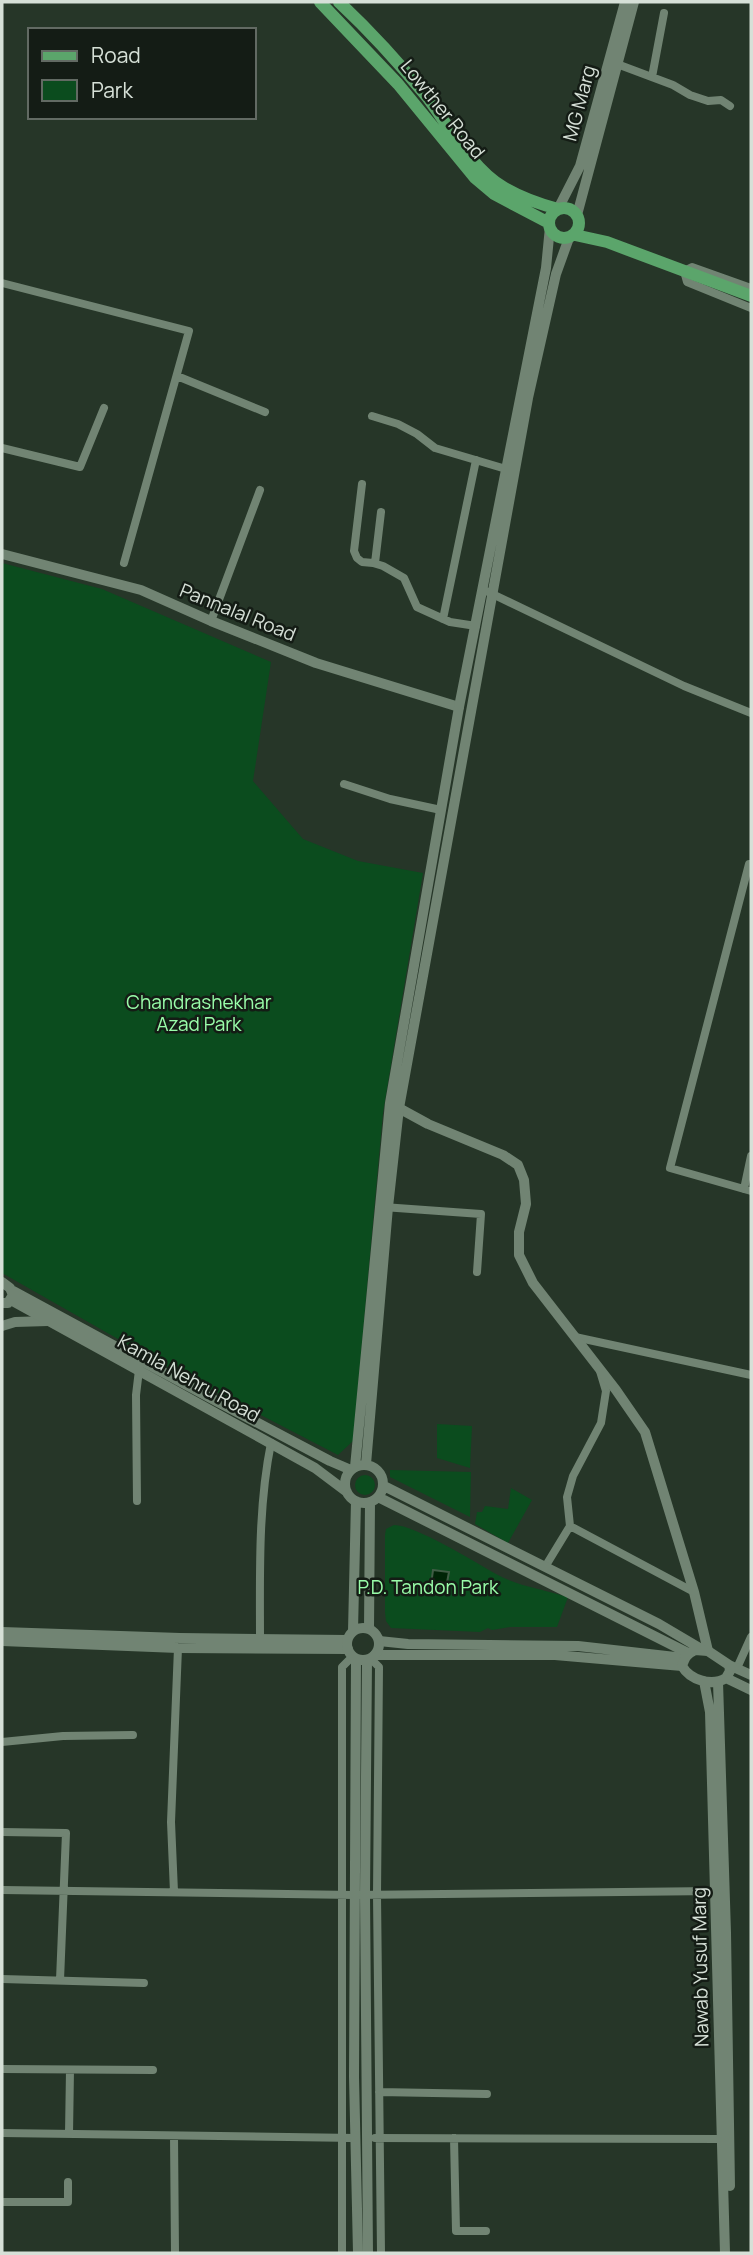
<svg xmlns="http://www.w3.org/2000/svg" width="753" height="2255" font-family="Manrope,sans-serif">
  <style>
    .green { fill: #0b4c1e }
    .water { fill: #002406; stroke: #405c45; stroke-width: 2 }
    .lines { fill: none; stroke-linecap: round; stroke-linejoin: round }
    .minor { stroke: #718473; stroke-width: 8 }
    .tertiary { stroke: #718473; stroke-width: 10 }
    .secondary { stroke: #718473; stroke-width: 10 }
    .primary { stroke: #5ba56b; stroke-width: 12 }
    .labels { text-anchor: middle; stroke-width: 5; stroke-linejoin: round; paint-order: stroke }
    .street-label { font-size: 19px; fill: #d6e0d7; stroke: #141c15 }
    .park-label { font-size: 19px; fill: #99fda9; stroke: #141c15 }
  </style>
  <rect width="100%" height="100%" fill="#263628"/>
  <path class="green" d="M2,563L102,589L271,662L253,781L303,839L358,861L423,873L383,1113L353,1441L338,1455L162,1364L2,1273Z
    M437,1424L472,1426L470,1468L437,1458Z
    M390,1470L471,1472L470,1517L390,1477Z
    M355 1485a10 10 0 1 1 20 0a10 10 0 1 1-20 0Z
    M511,1488L532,1500L508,1543L475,1524L477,1512H482L485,1506L508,1509Z
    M394,1525C415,1525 475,1562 496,1574C517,1586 545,1590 568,1597L557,1627H510L492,1630L488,1628L480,1632L391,1628L386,1621L385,1612V1535L386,1529Z"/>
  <path class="water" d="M433,1570L449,1572L446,1588L431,1585Z"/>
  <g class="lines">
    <path class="minor" d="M617,64L673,85L690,95L708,101L721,100L730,106
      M652,77L664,13
      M2,283L189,331L124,563
      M751,288L692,267L684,271L687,282L751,308
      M177,376L265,412
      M372,416L398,424L417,434L435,448L506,469
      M2,448L80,467L104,408
      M362,484L354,551L357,558L362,562L373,563L383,566L404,578L417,607L450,622L476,626
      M375,563L381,512
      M484,590L684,686L751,713
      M443,619L476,460
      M211,621L260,490
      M344,784L390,799L441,810
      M751,864H749L670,1168L751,1191
      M744,1189L751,1156
      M383,1207L481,1214L477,1272
      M575,1337L751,1375
      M137,1501L136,1395L139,1370
      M570,1526L567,1497L573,1476L601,1423L606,1391L600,1371
      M545,1567L570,1526L694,1592
      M260,1638C260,1574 258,1507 271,1443
      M371,1659L379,1667L377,1895L381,2253
      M737,1668L751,1637
      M2,1742L63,1736L133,1735
      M2,1832L66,1833L60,1980
      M2,1890L354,1895L715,1891
      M174,1892L171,1822L178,1648
      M2,1979L144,1983
      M2,2069L153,2070
      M379,2092L487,2094
      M2,2133L356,2138
      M69,2134L70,2070
      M174,2136L175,2253
      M375,2138L722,2139
      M454,2138L456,2231H486
      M2,2202H68V2182
      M342,2253V1667L352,1657"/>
    <path class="tertiary" d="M2,554L141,590L211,621L316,663L459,707
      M395,1106L428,1124L503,1155L518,1165L524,1180L526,1204L519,1232V1255L533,1283L616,1390L645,1432L694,1592L708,1651
      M2,1326L15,1322L48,1321
      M2,1632L180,1638L347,1640
      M2,1641L178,1648L348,1649
      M379,1641L408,1644L578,1646L684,1658
      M375,1655H555L682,1666"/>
    <path class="secondary" d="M558,209L580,166L625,2
      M577,215L634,2
      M2,1282L10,1288L13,1295L8,1303H2
      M13,1291L218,1402L330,1461L351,1470
      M11,1300L315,1468L347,1492
      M366,1464L388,1207L399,1108L528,398L556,274L569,238
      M345 1484a19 19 0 1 1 38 0a19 19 0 1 1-38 0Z
      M355,1467L390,1103L459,707L546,268L550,227
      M384,1486L659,1624L703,1650
      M378,1497L688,1653
      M347 1644a16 16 0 1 1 32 0a16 16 0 1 1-32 0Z
      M369,1629L370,1502
      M353,1631L356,1501
      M695,1650L708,1651L729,1665L730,1671L726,1678C712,1687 690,1680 682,1666C685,1657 687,1654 695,1650Z
      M356,1659L354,2077L358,2253
      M367,1660L365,1895L368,2253
      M729,1665L751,1675
      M726,1678L751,1690
      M704,1681L710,1712L712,1783L725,2253
      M718,1682L726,1933L730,2186"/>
    <path class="primary" d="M320,2L398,84L475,178L494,194L549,223
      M339,2C370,31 400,64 427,97C448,125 472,169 503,187C520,197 539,204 558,209
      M549 223a15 15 0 1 1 30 0a15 15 0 1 1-30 0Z
      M575,235L607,242L751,296"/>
  </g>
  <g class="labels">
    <g class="street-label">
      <text transform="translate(579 103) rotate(-75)" y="7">MG Marg</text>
      <text transform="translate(443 109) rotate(51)" y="7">Lowther Road</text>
      <text transform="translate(238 612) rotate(22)" y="7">Pannalal Road</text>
      <text transform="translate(189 1378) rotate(29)" y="7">Kamla Nehru Road</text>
      <text transform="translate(700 1967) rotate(-91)" y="7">Nawab Yusuf Marg</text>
    </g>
    <g class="park-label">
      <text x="199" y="1009">Chandrashekhar<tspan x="199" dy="22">Azad Park</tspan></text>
      <text x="428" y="1594">P.D. Tandon Park</text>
    </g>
  </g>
  <rect width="753" height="2255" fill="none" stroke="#d6e0d7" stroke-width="7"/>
  <rect x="28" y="28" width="228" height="91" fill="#141c15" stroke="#626a63" stroke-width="2"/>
  <rect x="42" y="51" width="35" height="10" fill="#5ba56b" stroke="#626a63" stroke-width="2"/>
  <text x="91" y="63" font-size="21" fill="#d6e0d7">Road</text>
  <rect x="42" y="80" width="35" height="21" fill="#0b4c1e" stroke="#626a63" stroke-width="2"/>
  <text x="91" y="98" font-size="21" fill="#d6e0d7">Park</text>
</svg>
